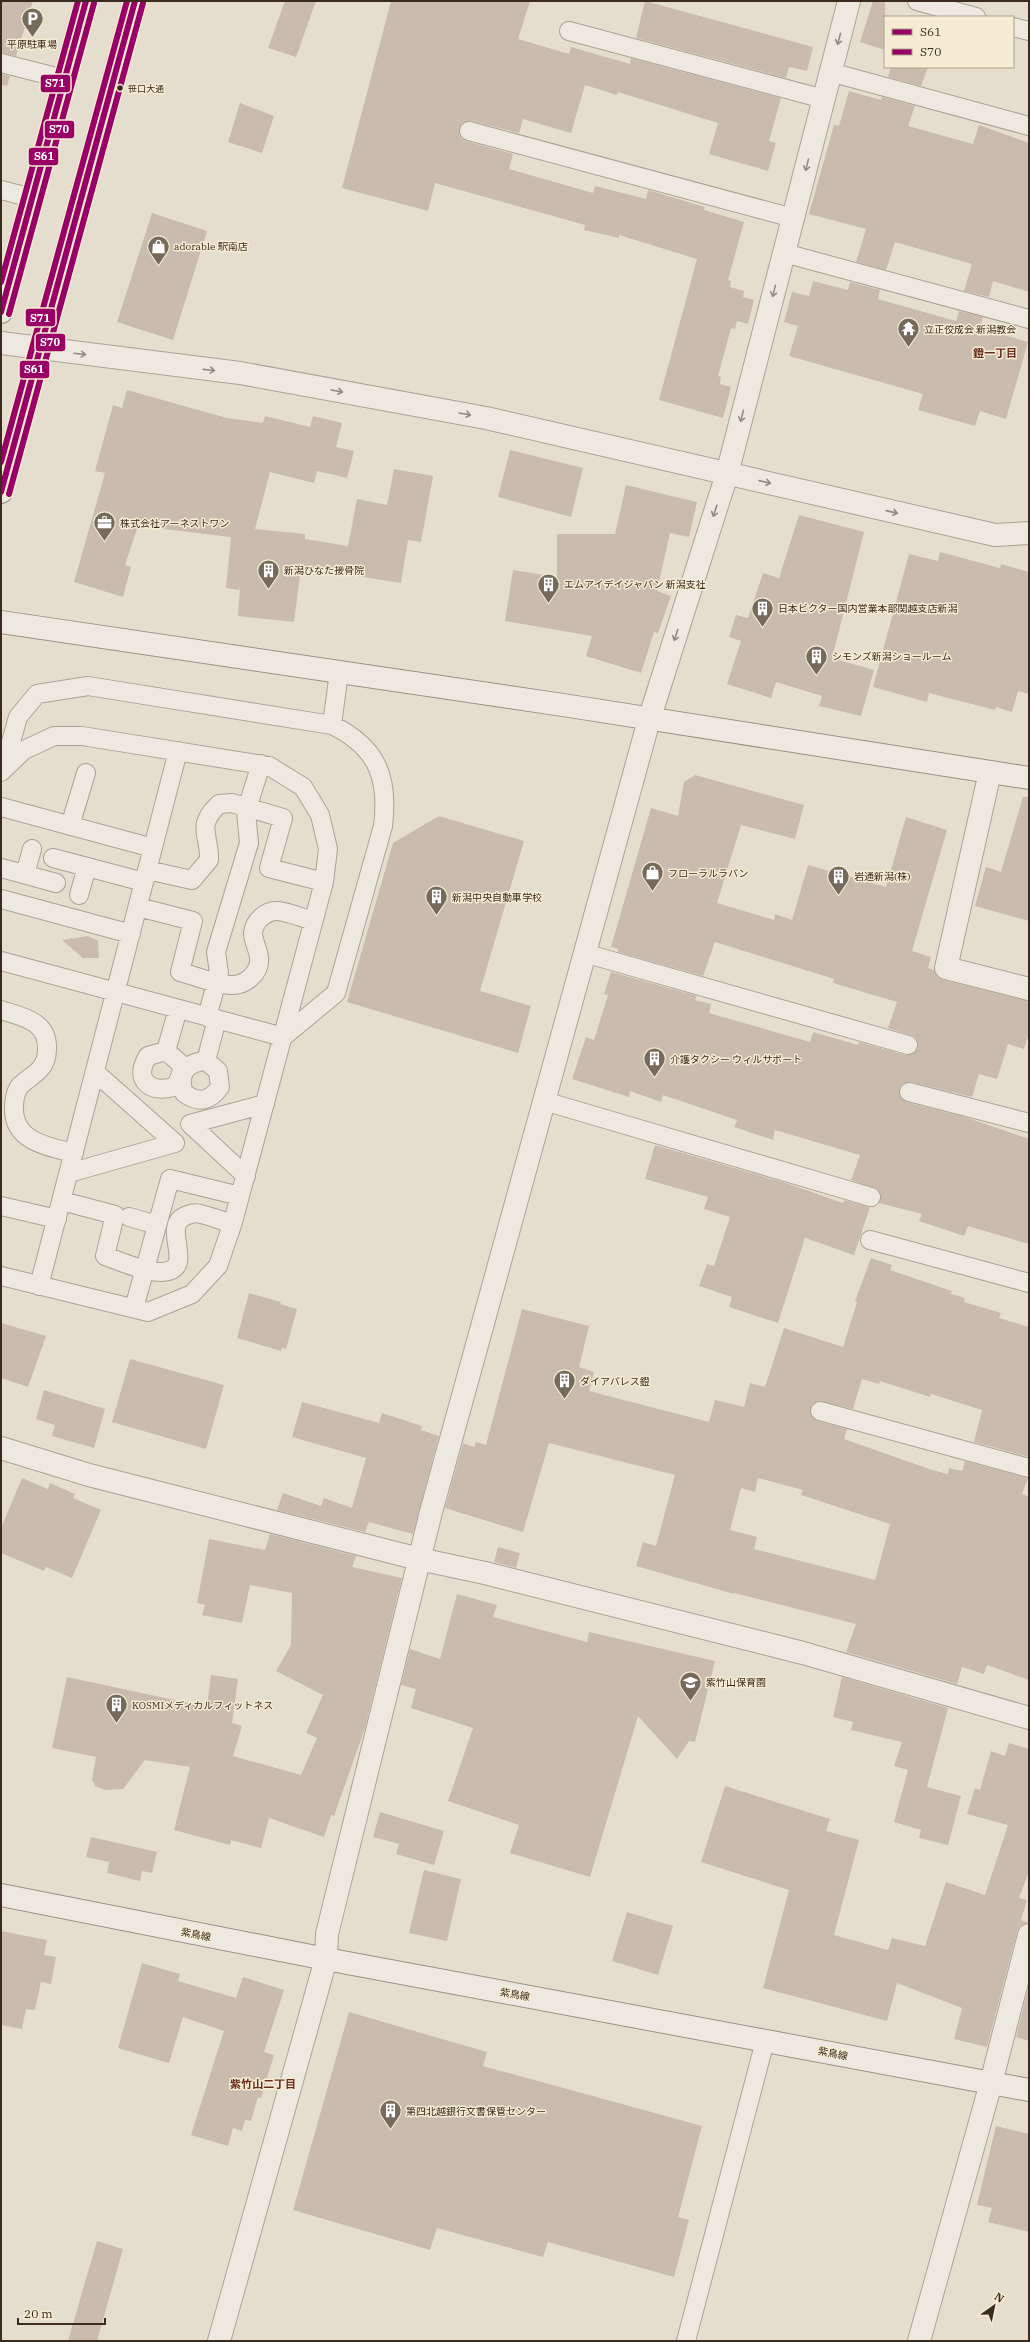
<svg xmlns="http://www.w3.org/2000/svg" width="1030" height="2342" font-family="'IBM Plex Serif','Noto Sans JP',serif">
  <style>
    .building { fill: #c9bcaf; fill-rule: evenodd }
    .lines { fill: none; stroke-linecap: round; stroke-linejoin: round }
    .lane-casing { stroke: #aaa397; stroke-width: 20 }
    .street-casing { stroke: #aaa397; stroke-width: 24 }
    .secondary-casing { stroke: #9a9286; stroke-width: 24 }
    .lane { stroke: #eee9e0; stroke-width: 18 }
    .street { stroke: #eee9e0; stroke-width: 22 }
    .secondary { stroke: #eee9e0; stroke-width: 22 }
    .bus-1-casing { stroke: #f6ecd4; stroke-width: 9 }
    .bus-2-casing { stroke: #f6ecd4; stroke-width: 9 }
    .bus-3-casing { stroke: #f6ecd4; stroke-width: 9 }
    .bus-1 { stroke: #906; stroke-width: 6 }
    .bus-2 { stroke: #906; stroke-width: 6 }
    .bus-3 { stroke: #906; stroke-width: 6 }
    .oneway { stroke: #948a7f }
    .bus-dot { fill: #3a2b1e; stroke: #f6ecd4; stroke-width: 1.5 }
    .labels { text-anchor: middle; stroke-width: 3; stroke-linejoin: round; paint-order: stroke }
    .bus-label { font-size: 9px; fill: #3a2b1e; stroke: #f6ecd4; text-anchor: start }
    .poi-label { font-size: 10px; fill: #3a2b1e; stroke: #f6ecd4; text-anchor: start }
    .street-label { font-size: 10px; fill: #3a2b1e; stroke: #f6ecd4 }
    .neighbourhood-label { font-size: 11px; font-weight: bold; fill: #682c1c; stroke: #f6ecd4 }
    .line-badge { stroke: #f6ecd4; stroke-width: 1.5 }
    .badge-label { font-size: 11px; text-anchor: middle; font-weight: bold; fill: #fff }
  </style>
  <rect width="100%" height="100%" fill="#e5dece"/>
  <path class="building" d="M1,1H33L16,56L1,53Z
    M285,1H316L296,57L268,48Z
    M391,1H530L518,39L569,54L571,47L630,64L631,58L781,98L769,141L776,143L768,171L709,154L718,123L618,92L617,95L585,85L571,133L523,119L519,133L471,121L462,123L459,129L461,138L466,141L513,154L509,169L593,193L595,186L646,199L648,190L705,207L704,210L744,222L728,280L731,281L730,287L744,291L743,297L754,300L748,324L737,321L735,329L731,328L718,376L721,377L720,384L731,387L723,418L659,400L697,259L619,235V238L584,230L585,225L435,183L428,211L342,188Z
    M645,1L813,47L807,71L789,67L786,78L636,38Z
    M873,1H885V50L860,42Z
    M891,67H928L921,86L888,77Z
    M1,74L10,76L7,86L1,85Z
    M849,91L881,100L882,97L915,106L908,126L973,144L979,125L1029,143V292L993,281L989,297L964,291L972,264L895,242L886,270L856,262L866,229L809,214L834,125L839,126Z
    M240,103L274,116L262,153L228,142Z
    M152,213L207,231L173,340L117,322Z
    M813,281L848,290L850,282L880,290L878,299L956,321L959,311L983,317L980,328L1028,342L1006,419L980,411L975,426L918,410L923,394L789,356L798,326L784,322L792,292L809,296Z
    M127,390L227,418L263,423L265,416L310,427L313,416L342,423L336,447L354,451L347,478L317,471L314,483L270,472L255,529L305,534V539L348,546L357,499L387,505L394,469L433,476L421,542L408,540L401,583L301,567L294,622L238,616L240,586L239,590L226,588L231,537L138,526L125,565L131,567L123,597L74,582L105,473L95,471L113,405L122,408Z
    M510,450L583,468L571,517L498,497Z
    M626,485L697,502L689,537L670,533L657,591L671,596L658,633L654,632L641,673L586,656L592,636L505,621L513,570L557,577V534H615Z
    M799,515L864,532L832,658L874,670L861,716L819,706L822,696L776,682L771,698L727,684L741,641L729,637L736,615L748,618L763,573L779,578Z
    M940,552L1000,568L1001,564L1029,572V694L1018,691L1012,712L996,707L995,710L929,693L927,702L873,687L909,554L938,561Z
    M695,775L804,805L795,839L741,825L717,903L774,920L775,914L792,920L808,865L886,887L906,817L947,830L912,951L931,957L928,968L934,970L937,977L943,980L1029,1001V1033L1024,1049L1008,1044L997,1079L979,1074L972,1097L911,1082L902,1084L899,1094L906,1102L965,1117L1029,1139V1244L968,1226L964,1236L919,1221L922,1214L879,1203L881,1195L878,1190L851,1180L860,1155L775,1130L773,1140L734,1127L737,1120L663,1095L661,1102L630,1091L629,1097L572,1079L586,1037L594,1040L608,995L604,994L611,972L697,996L695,1000L711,1004L709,1013L810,1042L813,1032L858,1045L859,1042L905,1055H911L918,1048L915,1037L888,1028L897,1002L833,983L834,979L715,942L703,976L618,952V949L611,947L651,808L678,816L684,782Z
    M1023,797H1029V921L975,906L986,867L1001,872Z
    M439,816L524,841L480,991L531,1006L518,1053L347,1002L393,843Z
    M88,936L98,941L99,958H83L62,940Z
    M655,1145L789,1184L843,1203L844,1200L870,1207L854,1255L805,1238L778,1323L729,1307L732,1297L699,1286L707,1264L714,1266L730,1217L704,1209L708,1197L645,1179Z
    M871,1258L892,1265L890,1270L952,1291L951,1294L965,1298L964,1302L1001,1313L999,1318L1029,1327V1457L974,1442L982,1410L931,1394L930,1397L880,1381L879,1384L862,1379L853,1409L818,1401L812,1404L810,1413L817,1421L847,1429L844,1439L932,1470L948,1474L949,1468L962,1471L965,1461L1028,1478L1022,1494L1029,1497V1680L987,1665L984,1674L962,1667L957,1684L846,1652L856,1624L734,1593V1594L636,1566L643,1542L656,1546L675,1475L549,1443L523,1532L445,1508L463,1443L474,1447L476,1442L486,1445L522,1309L589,1326L579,1367L594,1372L589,1391L709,1422L715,1400L744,1407L750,1383L765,1387L784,1328L843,1347L857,1302L855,1301ZM758,1478L803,1490L801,1495L890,1524L875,1580L754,1549L757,1537L730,1530L741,1488L755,1492Z
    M249,1293L281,1302L280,1304L297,1309L286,1349L282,1348L281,1351L237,1338Z
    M1,1323L46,1336L28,1387L1,1378Z
    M130,1359L224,1385L206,1449L112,1422Z
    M44,1390L105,1409L94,1448L52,1436L55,1425L36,1419Z
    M302,1402L379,1423L382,1413L422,1426L421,1430L439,1436L413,1534L369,1522L365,1532L277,1510L283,1493L321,1506L324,1498L352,1508L366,1458L292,1437Z
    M22,1478L48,1489L50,1483L75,1494L73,1498L101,1510L72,1578L46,1567L44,1571L1,1553V1528Z
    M270,1534L356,1556L352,1567L402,1578L365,1728L334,1816L331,1815L324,1837L269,1818L261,1848L231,1840L230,1845L174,1830L190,1767L145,1760L123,1789L105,1790L95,1786L92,1779L96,1757L52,1748L67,1677L207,1707L211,1675L238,1679L232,1723L242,1726L233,1756L301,1775L317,1738L306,1733L323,1695L276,1671L291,1645L292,1593L250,1585L242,1623L202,1615L205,1605L197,1603L209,1539L265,1550Z
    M498,1547L520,1553L516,1568L494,1562Z
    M457,1594L497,1605L493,1617L587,1642L589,1632L715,1661L695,1742L689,1741L677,1759L638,1716L590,1877L510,1853L519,1825L448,1801L473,1728L411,1708L416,1689L401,1685L410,1649L440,1659Z
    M842,1677L948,1708L927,1787L961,1796L948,1845L919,1838L921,1830L894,1822L908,1770L894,1766L902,1742L851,1730L853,1722L833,1717Z
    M1009,1743L1029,1749V1871L1019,1898L1027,1900L1021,1920L1029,1923L1020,1926L1017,1932L987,2047L954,2039L962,2008L897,1983L887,2021L763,1988L789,1890L701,1862L725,1786L830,1819L826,1831L859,1840L834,1935L888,1950L892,1938L925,1946L946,1882L985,1895L1008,1825L967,1814L975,1788L980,1790L991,1751L1005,1756Z
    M380,1812L444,1831L434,1865L396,1854L399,1844L373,1837Z
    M91,1837L157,1852L152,1873L142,1871L140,1881L107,1873L109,1862L86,1857Z
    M424,1870L461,1879L447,1941L409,1933Z
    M627,1912L673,1926L658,1975L612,1961Z
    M1,1931L47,1940L44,1955L56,1957L51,1984L41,1982L35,2010L26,2009L22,2029L1,2025Z
    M142,1963L180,1974L178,1981L236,1998L243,1977L284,1990L264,2052L274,2055L261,2098L258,2097L251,2121L245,2120L242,2131L233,2128L228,2146L191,2135L224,2031L183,2017L169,2063L118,2048Z
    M1029,1985V2041L1016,2037Z
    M349,2012L487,2052L483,2066L702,2126L678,2217L689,2220L674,2277L548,2242L543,2257L437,2228L430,2250L293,2210Z
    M996,2126L1029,2134V2232L988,2222L992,2208L977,2205Z
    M97,2241L123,2249L97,2341H68Z"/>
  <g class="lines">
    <defs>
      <path id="lane" d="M917,1L976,17
        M1013,27L1029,31
        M569,31L824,99
        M1,63L64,79
        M830,72L1029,126
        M469,131L793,218
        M1,190L32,198
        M784,253L1029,319
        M332,725L339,672
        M1,772L24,750L54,736H82L269,766L303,787L320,815L328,849L324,882L233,1222L218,1266L192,1294L148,1312L1,1276
        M1,807L153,848
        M70,826L86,773
        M53,858L144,882
        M1,868L56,883
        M147,870L192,880L209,860C210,834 195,827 219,804L232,803L283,818L269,868L324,882
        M25,874L32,849
        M79,895L87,867
        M1,899L131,934
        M138,907L193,921L180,972C196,976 214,984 230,985C245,986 261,973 259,957C258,949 253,941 253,933C254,921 266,910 278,911C289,912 302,918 313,921
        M584,953L908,1045
        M1,961L283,1037L336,993L383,826C389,777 377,747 332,725L88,686L37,694L18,717L4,767
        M1,1010C23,1017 48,1021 47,1049C47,1057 45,1064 40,1069C34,1076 25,1080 19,1087C15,1093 14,1101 14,1108C13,1141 48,1147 74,1153
        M207,1017L219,973L216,952L249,843L246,812L261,764
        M166,1051L182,1065L181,1074L176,1086C152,1095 132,1081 148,1056L166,1051L178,1009
        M206,1061L218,1071L220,1087C210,1101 199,1104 184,1093C177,1074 187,1062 206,1061L217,1019
        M909,1092L1029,1123
        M544,1101L871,1197
        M69,1173L175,1143L95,1072
        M246,1176L190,1124L265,1104
        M62,1201L115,1215L105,1256C123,1262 143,1272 162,1272C198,1270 160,1227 185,1216C190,1214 195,1212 200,1214C211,1216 222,1221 232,1224
        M1,1206L57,1219
        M129,1217L157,1225
        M870,1240L1029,1283
        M39,1286L178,751
        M134,1308L170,1179L240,1196
        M820,1411L1029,1468
        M686,2341L765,2041"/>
      <path id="street" d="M1,343L240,373L486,418L995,535L1029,533
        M990,772L946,968L1029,989
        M1,1448L89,1475L419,1559L485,1573L803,1653L1029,1718
        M219,2341L326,1959L327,1934L431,1512L649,720L727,474L849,1
        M919,2341L991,2083L1029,1935"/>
      <path id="secondary" d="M1,312L86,1
        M1,492L135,1
        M1,622L563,705L1029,778
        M1,1895L326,1959L1029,2090"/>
    </defs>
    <use href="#lane" class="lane-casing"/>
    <use href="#street" class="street-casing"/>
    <use href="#secondary" class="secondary-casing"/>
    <use href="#lane" class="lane"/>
    <use href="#street" class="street"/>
    <use href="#secondary" class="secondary"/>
    <defs>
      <path id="bus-1" d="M1,312L86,1
        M1,492L135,1"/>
      <path id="bus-2" d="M9,314L94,3
        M9,494L143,3"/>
      <path id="bus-3" d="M1,282L78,1
        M1,462L127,1"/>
    </defs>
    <use href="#bus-1" class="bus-1-casing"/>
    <use href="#bus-2" class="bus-2-casing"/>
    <use href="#bus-3" class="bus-3-casing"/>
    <use href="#bus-1" class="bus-1"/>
    <use href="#bus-2" class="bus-2"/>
    <use href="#bus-3" class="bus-3"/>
  </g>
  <defs><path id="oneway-shaft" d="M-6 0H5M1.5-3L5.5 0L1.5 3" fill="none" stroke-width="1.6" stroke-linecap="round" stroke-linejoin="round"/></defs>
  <g class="oneway">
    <use href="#oneway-shaft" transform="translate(839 39) rotate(105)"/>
    <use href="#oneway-shaft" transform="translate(807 165) rotate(104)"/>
    <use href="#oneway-shaft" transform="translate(774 291) rotate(104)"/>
    <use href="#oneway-shaft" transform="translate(80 354) rotate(7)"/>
    <use href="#oneway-shaft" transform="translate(209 370) rotate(6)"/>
    <use href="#oneway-shaft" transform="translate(337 391) rotate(10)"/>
    <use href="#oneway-shaft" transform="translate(465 414) rotate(10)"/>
    <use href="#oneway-shaft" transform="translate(742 416) rotate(104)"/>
    <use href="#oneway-shaft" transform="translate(765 482) rotate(13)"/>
    <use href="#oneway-shaft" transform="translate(715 511) rotate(108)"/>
    <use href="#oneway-shaft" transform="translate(892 512) rotate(13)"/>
    <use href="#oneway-shaft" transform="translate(676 635) rotate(108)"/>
  </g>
  <defs>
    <symbol id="parking-pin" viewBox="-11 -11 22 30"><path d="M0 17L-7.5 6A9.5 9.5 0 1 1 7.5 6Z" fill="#766a5c" stroke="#f6ecd4"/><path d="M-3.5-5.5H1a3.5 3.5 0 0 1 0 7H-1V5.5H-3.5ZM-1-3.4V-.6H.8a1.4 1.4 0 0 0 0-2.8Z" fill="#fff"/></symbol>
    <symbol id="shop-pin" viewBox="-11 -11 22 30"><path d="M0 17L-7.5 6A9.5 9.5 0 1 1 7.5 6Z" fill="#766a5c" stroke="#f6ecd4"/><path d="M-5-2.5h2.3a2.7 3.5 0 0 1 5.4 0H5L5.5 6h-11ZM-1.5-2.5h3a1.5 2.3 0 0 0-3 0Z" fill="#fff"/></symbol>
    <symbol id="temple-pin" viewBox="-11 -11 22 30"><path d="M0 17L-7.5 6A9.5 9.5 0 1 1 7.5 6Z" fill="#766a5c" stroke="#f6ecd4"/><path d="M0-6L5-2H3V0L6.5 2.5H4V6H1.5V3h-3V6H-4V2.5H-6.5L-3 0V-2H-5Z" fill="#fff"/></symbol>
    <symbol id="office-pin" viewBox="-11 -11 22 30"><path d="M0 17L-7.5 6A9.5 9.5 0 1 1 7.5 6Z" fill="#766a5c" stroke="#f6ecd4"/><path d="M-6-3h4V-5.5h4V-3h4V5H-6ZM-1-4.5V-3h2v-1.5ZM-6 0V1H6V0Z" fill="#fff"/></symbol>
    <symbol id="building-pin" viewBox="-11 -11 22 30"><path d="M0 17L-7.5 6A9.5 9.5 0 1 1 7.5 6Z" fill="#766a5c" stroke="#f6ecd4"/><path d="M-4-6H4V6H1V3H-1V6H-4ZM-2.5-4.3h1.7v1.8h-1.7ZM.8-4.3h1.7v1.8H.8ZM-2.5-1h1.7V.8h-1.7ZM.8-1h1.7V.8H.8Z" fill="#fff"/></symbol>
    <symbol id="school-pin" viewBox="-11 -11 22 30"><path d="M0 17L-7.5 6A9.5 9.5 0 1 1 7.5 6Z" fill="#766a5c" stroke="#f6ecd4"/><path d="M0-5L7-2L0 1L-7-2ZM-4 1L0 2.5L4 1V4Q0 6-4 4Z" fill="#fff"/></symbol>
  </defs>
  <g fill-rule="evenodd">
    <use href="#parking-pin" x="20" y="6" width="25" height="34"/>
    <use href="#shop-pin" x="146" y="234" width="25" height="34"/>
    <use href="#temple-pin" x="896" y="316" width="25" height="34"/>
    <use href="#office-pin" x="92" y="510" width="25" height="34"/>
    <use href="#building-pin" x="256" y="558" width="25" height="34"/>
    <use href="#building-pin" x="536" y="572" width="25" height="34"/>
    <use href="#building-pin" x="750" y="596" width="25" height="34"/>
    <use href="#building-pin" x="804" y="644" width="25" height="34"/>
    <use href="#shop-pin" x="640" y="860" width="25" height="34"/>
    <use href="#building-pin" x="826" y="864" width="25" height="34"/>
    <use href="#building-pin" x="424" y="884" width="25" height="34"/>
    <use href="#building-pin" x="642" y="1046" width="25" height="34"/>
    <use href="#building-pin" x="552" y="1368" width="25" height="34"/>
    <use href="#school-pin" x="678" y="1670" width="25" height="34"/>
    <use href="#building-pin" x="104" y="1692" width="25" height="34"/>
    <use href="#building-pin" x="378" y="2098" width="25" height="34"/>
  </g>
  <circle class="bus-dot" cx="120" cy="88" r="3.5"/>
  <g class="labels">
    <g class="bus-label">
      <text x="128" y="92">笹口大通</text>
    </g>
    <g class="poi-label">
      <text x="32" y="48" text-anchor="middle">平原駐車場</text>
      <text x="174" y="250">adorable 駅南店</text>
      <text x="924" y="333">立正佼成会 新潟教会</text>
      <text x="120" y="527">株式会社アーネストワン</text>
      <text x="284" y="574">新潟ひなた接骨院</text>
      <text x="564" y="588">エムアイデイジャパン 新潟支社</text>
      <text x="778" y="612">日本ビクター国内営業本部関越支店新潟</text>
      <text x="832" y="660">シモンズ新潟ショールーム</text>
      <text x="668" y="877">フローラルラパン</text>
      <text x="854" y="880">岩通新潟(株)</text>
      <text x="452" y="901">新潟中央自動車学校</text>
      <text x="670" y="1063">介護タクシー ウィルサポート</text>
      <text x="580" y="1385">ダイアパレス鐙</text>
      <text x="706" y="1686">紫竹山保育園</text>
      <text x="132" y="1709">KOSMIメディカルフィットネス</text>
      <text x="406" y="2115">第四北越銀行文書保管センター</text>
    </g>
    <g class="street-label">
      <text transform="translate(196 1934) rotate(11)" y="4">紫鳥線</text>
      <text transform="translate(515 1994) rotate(10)" y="4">紫鳥線</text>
      <text transform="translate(833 2053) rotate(11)" y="4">紫鳥線</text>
    </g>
    <g class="neighbourhood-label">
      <text x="995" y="357">鐙一丁目</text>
      <text x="263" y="2088">紫竹山二丁目</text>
    </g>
  </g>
  <g class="line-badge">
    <rect x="40" y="74" width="31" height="19" rx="4" fill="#906"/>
    <rect x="44" y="120" width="31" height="19" rx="4" fill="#906"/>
    <rect x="28" y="147" width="31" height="19" rx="4" fill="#906"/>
    <rect x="25" y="308" width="31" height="19" rx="4" fill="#906"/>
    <rect x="35" y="333" width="31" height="19" rx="4" fill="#906"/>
    <rect x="19" y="360" width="31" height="19" rx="4" fill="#906"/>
  </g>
  <g class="badge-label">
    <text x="55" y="87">S71</text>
    <text x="59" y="133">S70</text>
    <text x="44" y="160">S61</text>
    <text x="40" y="322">S71</text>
    <text x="50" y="346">S70</text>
    <text x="34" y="373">S61</text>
  </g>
  <rect width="1030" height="2342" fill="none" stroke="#3a2b1e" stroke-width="4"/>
  <rect x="884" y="16" width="130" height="52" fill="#f6ecd4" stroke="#ab9f8b"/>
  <rect x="892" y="29" width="20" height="6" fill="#990066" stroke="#ab9f8b"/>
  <text x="920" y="36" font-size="12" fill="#3a2b1e">S61</text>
  <rect x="892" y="49" width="20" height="6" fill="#990066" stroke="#ab9f8b"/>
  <text x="920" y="56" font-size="12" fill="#3a2b1e">S70</text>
  <g transform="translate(994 2306) rotate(33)" stroke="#f6ecd4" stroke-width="3" paint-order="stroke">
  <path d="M0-3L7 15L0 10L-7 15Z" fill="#3a2b1e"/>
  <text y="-6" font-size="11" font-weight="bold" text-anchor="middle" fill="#3a2b1e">N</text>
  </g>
  <path d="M18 2318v6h87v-6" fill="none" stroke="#3a2b1e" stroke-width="2"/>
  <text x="24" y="2318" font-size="12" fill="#3a2b1e" stroke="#f6ecd4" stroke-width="3" paint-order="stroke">20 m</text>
</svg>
